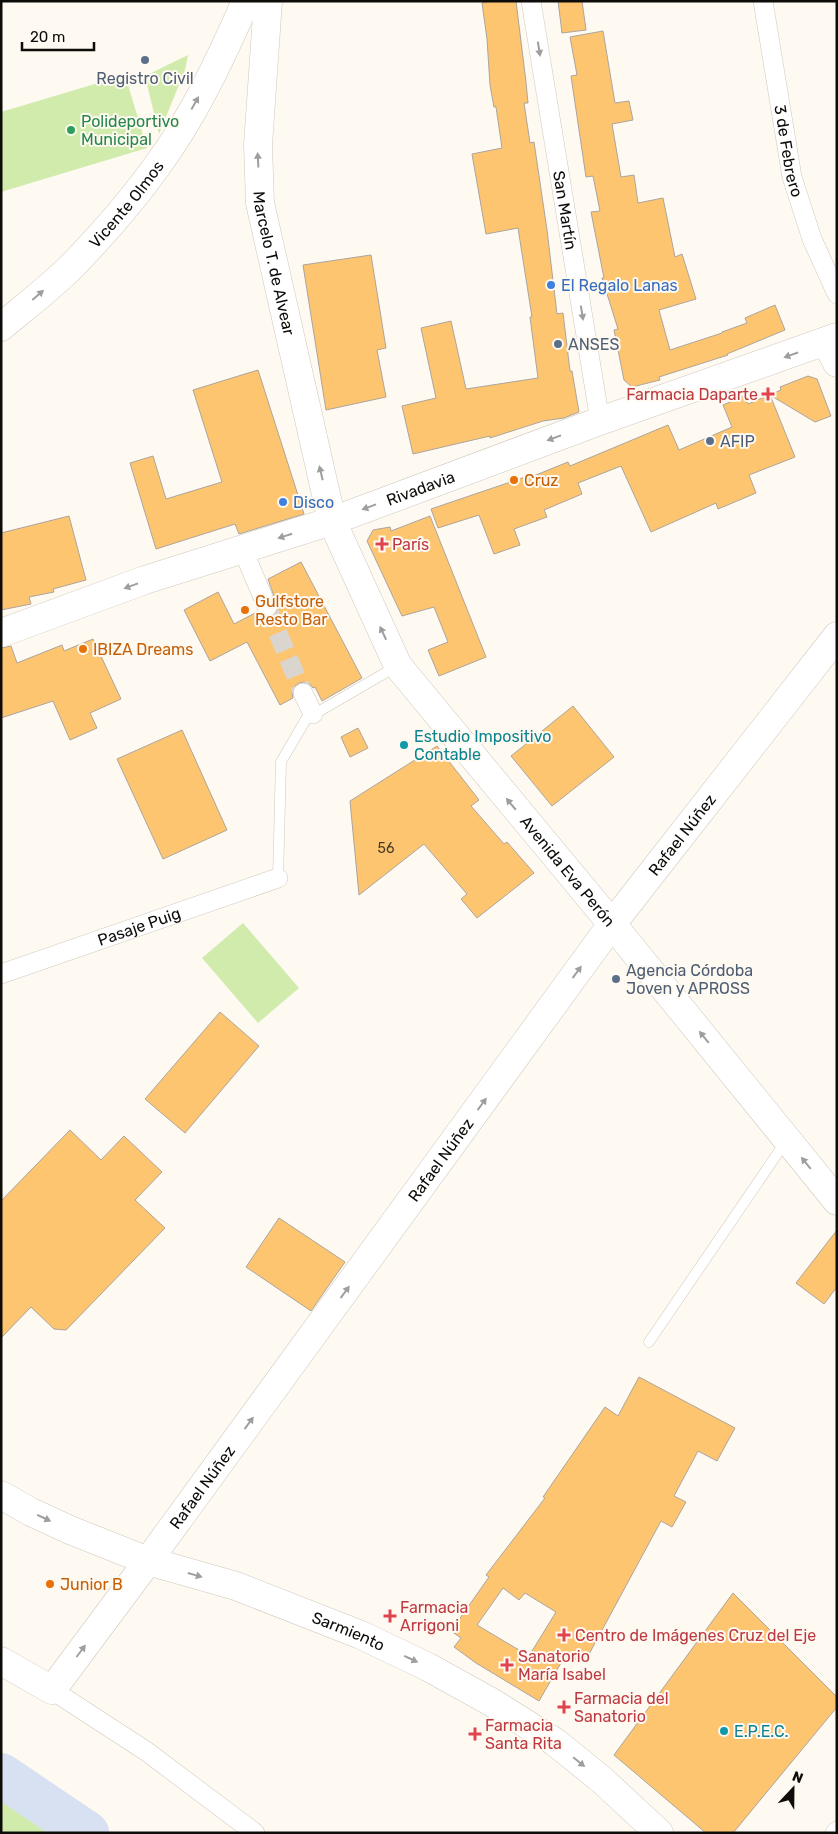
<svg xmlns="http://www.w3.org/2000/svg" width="838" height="1834" font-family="Rubik,sans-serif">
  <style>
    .green { fill: #d1ebad }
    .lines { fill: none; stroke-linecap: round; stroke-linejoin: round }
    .river { stroke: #d7e1f1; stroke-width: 44 }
    .building { fill: #fec571; stroke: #aca59c; fill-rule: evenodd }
    .street-tunnel { stroke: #dad5ce; stroke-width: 19; stroke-dasharray: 19 9; stroke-linecap: butt }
    .lane-casing { stroke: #cfc8be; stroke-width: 11 }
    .street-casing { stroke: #cfc8be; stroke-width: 20 }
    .secondary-casing { stroke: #cfc8be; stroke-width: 29 }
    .lane { stroke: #fff; stroke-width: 10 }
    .street { stroke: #fff; stroke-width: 19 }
    .secondary { stroke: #fff; stroke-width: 28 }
    .oneway { fill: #9f9e9d }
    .service-dot { fill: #5c6f8a; stroke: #fef9f1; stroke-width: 2 }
    .leisure-dot { fill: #2e9e5b; stroke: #fef9f1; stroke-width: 2 }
    .shop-dot { fill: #3f7fe0; stroke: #fef9f1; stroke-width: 2 }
    .health-dot { fill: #e0444e; stroke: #fef9f1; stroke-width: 2 }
    .food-dot { fill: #e8710a; stroke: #fef9f1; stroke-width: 2 }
    .culture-dot { fill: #0f9aa8; stroke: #fef9f1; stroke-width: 2 }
    .labels { text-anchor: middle; stroke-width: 4; stroke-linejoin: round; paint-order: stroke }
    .number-label { font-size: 14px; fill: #4a3a23 }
    .service-label { font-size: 16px; fill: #4e5e75; stroke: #fef9f1; text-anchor: start }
    .leisure-label { font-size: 16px; fill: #27864d; stroke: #fef9f1; text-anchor: start }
    .street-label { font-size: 16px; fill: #0e0c09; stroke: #fef9f1 }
    .shop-label { font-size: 16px; fill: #366cbe; stroke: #fef9f1; text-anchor: start }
    .health-label { font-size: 16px; fill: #be3a42; stroke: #fef9f1; text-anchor: start }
    .food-label { font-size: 16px; fill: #c56008; stroke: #fef9f1; text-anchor: start }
    .culture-label { font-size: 16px; fill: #0d838f; stroke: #fef9f1; text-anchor: start }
  </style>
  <rect width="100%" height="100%" fill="#fef9f1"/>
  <path class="green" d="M188,55L185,70L159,134L145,76Z
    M125,75L147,148L1,192V112Z
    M243,923L299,988L258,1023L202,958Z
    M1,1775L87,1833H1Z"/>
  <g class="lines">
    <path class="river" d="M1,1775L87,1833"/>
  </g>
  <path class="building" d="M491,1H516L526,82L528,103H524L530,143L534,142L547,230L557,314L563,313L570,371H572L579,412L564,418L543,421L490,438V436L413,454L402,406L436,398L421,328L451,321L466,389L538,378L530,317H532L518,228L486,234L472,154L502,148L496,107H494L490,85L487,39L482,3Z
    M558,1H582L586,30L562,33Z
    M603,31L615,103L629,101L633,120L612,124L621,177L634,175L638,203L663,198L675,257L682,254L696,299L659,310L670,350L722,333V332L747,323L745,318L775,305L785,330L727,354L728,355L659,377L660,380L632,387L624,380L614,330L618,329L602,278H604L591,212L600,211L593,176L586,177L571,76L577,75L570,37Z
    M371,255L386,348L377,350L386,397L326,410L303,265Z
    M258,370L304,514L239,534L235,524L156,549L130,463L153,456L166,499L222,482L193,390Z
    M808,376L817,379L831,416L815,422L770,395L795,457L749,475L756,493L718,509L716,503L651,532L621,466L578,483L582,494L544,510L547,517L514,529L520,545L494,554L479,515L438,528L431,509L531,475V477L568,462L570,466L668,425L679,450L732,427L723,405L744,396L748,404L781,390L780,387Z
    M69,516L86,580L53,589L54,592L29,597L31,604L1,610V533Z
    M430,516L486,657L439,676L428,650L448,642L434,607L402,616L367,541L373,530L390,527L391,531Z
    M301,562L362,678L322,701L315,687L313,688L310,684L304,682L299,683L294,687L292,693L293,698L280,705L247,642L210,661L184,610L218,592L234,624L257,612L265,618H271L276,614L278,608L268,579Z
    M93,639L121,699L90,713L97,728L70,740L53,701L1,718V648L11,646L17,663L62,645L64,651Z
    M573,706L614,757L552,806L511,756Z
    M358,728L368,748L350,757L341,737Z
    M182,730L227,830L163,859L117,759Z
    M437,746L479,800L471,806L504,844L507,842L534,873L477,918L461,899L467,894L424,844L359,895L350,801Z
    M220,1012L259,1046L185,1133L145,1099Z
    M70,1130L101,1160L124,1136L162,1172L135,1200L165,1228L66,1330L54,1329L31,1307L1,1338V1201Z
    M279,1218L345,1262L311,1311L246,1267Z
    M837,1230V1287L824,1304L796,1283Z
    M639,1377L735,1428L717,1461L698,1451L674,1496L686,1502L672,1527L661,1521L588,1656L561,1663L539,1701L476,1663L454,1647L461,1638L451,1631L489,1577L486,1575L545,1498L543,1497L605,1407L618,1416ZM503,1588L519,1600L525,1593L556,1612L529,1656L477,1625Z
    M733,1593L837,1697V1707L733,1833H706L614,1755Z"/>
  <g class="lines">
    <path class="street-tunnel" d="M267,607L303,693"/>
    <defs>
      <path id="lane" d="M278,878L281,762L306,719L397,666
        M649,1342L786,1141"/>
      <g id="street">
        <path id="s1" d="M531,1L600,421"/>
        <path id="s2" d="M763,1L792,177L812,239L837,294"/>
        <path d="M243,550L267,607"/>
        <path d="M303,693L313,714"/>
        <path id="s3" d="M1,974L278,878"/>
        <path d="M52,1690L146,1751L255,1833"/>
        <path d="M835,1833L837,1831"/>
      </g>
      <g id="secondary">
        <path id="s4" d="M268,1L258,145L260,203L332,521L398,666L612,924L837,1201"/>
        <path id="s5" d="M1,327C25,307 51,287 73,265C103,234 132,201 157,166C194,116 221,58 246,1"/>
        <path d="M826,342L837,363"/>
        <path id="s6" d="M1,633L145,580L332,521L600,421L837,337"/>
        <path id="s7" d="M1,1495L31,1512L70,1530L148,1561L236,1586L361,1635L428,1667L493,1703L555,1742L602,1780L659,1833"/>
        <path id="s8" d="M1,1661L52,1690L148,1561L612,924L837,636"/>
      </g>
    </defs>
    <use href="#lane" class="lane-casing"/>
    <use href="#street" class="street-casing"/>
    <use href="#secondary" class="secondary-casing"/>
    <use href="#lane" class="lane"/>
    <use href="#street" class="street"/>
    <use href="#secondary" class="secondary"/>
  </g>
  <defs><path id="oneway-solid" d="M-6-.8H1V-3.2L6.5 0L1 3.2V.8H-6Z" transform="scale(1.25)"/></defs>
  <g class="oneway">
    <use href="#oneway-solid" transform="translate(539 49) rotate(81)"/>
    <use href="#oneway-solid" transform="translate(195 103) rotate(-61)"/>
    <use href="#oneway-solid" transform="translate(258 160) rotate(-93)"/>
    <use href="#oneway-solid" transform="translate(38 295) rotate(-41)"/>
    <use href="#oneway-solid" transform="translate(582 313) rotate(81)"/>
    <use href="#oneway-solid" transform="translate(791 355) rotate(161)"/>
    <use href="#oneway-solid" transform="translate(554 438) rotate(160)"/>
    <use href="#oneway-solid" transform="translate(321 473) rotate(-103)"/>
    <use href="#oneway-solid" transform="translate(369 507) rotate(160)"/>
    <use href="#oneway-solid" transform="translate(285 536) rotate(162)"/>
    <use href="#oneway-solid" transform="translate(131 586) rotate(160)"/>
    <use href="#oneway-solid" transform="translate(383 633) rotate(-115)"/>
    <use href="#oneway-solid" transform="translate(511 804) rotate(-130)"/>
    <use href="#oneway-solid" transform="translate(577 972) rotate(-54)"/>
    <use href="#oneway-solid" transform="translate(704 1037) rotate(-129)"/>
    <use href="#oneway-solid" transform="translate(482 1104) rotate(-54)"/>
    <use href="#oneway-solid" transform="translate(806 1163) rotate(-129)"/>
    <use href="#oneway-solid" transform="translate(345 1292) rotate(-54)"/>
    <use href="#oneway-solid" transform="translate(249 1423) rotate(-54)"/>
    <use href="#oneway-solid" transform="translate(44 1518) rotate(25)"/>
    <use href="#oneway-solid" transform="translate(195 1575) rotate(16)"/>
    <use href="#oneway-solid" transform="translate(81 1651) rotate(-53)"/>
    <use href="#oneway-solid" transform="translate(411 1659) rotate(25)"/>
    <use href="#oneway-solid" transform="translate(579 1762) rotate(39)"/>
  </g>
  <g class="service-dot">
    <circle cx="145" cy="60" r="5"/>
    <circle cx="558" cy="344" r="5"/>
    <circle cx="710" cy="441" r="5"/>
    <circle cx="616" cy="979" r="5"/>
  </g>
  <circle class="leisure-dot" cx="71" cy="130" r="5"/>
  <g class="shop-dot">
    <circle cx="551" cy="285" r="5"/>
    <circle cx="283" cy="502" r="5"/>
  </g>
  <g class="health-dot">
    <path d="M765.5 386.5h5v5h5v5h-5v5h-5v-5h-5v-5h5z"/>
    <path d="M379.5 536.5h5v5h5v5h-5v5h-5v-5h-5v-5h5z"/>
    <path d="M387.5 1608.5h5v5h5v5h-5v5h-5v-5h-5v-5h5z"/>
    <path d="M561.5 1627.5h5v5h5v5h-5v5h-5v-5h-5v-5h5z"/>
    <path d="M504.5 1657.5h5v5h5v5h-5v5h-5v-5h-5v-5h5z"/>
    <path d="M561.5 1699.5h5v5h5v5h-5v5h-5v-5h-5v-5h5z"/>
    <path d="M472.5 1726.5h5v5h5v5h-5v5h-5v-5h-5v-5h5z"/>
  </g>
  <g class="food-dot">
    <circle cx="514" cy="480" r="5"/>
    <circle cx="245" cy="610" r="5"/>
    <circle cx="83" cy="649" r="5"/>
    <circle cx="50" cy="1584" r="5"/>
  </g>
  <g class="culture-dot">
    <circle cx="404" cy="745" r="5"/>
    <circle cx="724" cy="1731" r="5"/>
  </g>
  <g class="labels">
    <g class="number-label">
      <text x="386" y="853">56</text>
    </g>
    <g class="service-label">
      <text x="145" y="84" text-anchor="middle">Registro Civil</text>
      <text x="568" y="350">ANSES</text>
      <text x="720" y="447">AFIP</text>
      <text x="626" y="976">Agencia Córdoba<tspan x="626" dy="18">Joven y APROSS</tspan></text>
    </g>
    <g class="leisure-label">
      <text x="81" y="127">Polideportivo<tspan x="81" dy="18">Municipal</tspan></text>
    </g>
    <g class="street-label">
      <text dy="6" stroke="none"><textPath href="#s2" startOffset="152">3 de Febrero</textPath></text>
      <text dy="6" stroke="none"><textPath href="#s5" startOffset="176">Vicente Olmos</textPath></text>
      <text dy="6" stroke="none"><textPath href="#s1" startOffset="212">San Martín</textPath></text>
      <text dy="6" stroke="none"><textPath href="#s4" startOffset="264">Marcelo T. de Alvear</textPath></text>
      <text dy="6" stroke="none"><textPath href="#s6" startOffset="444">Rivadavia</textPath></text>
      <text dy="6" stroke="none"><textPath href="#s8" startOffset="1121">Rafael Núñez</textPath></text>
      <text dy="6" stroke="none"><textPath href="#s4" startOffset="954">Avenida Eva Perón</textPath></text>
      <text dy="6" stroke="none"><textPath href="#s3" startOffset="146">Pasaje Puig</textPath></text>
      <text dy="6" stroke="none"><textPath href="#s8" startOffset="716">Rafael Núñez</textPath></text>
      <text dy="6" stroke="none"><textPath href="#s8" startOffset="311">Rafael Núñez</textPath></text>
      <text dy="6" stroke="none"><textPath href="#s7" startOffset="374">Sarmiento</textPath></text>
    </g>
    <g class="shop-label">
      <text x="561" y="291">El Regalo Lanas</text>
      <text x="293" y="508">Disco</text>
    </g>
    <g class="health-label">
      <text x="758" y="400" text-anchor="end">Farmacia Daparte</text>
      <text x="392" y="550">París</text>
      <text x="400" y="1613">Farmacia<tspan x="400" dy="18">Arrigoni</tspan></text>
      <text x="575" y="1641">Centro de Imágenes Cruz del Eje</text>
      <text x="518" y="1662">Sanatorio<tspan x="518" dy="18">María Isabel</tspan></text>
      <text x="574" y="1704">Farmacia del<tspan x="574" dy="18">Sanatorio</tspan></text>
      <text x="485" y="1731">Farmacia<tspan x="485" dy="18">Santa Rita</tspan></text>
    </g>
    <g class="food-label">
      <text x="524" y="486">Cruz</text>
      <text x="255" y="607">Gulfstore<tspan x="255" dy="18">Resto Bar</tspan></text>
      <text x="93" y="655">IBIZA Dreams</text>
      <text x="60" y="1590">Junior B</text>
    </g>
    <g class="culture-label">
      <text x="414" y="742">Estudio Impositivo<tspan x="414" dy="18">Contable</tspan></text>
      <text x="734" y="1737">E.P.E.C.</text>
    </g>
  </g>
  <rect width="838" height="1834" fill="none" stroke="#0e0c09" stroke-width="5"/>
  <g transform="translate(793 1789) rotate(22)" stroke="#fef9f1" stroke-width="4" paint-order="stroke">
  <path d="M0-4L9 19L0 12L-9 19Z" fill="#0e0c09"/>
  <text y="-8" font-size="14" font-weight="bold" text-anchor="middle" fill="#0e0c09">N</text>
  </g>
  <path d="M22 42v8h72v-8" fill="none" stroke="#0e0c09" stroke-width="2.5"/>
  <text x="30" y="42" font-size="15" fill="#0e0c09" stroke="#fef9f1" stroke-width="4" paint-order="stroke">20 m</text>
</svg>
